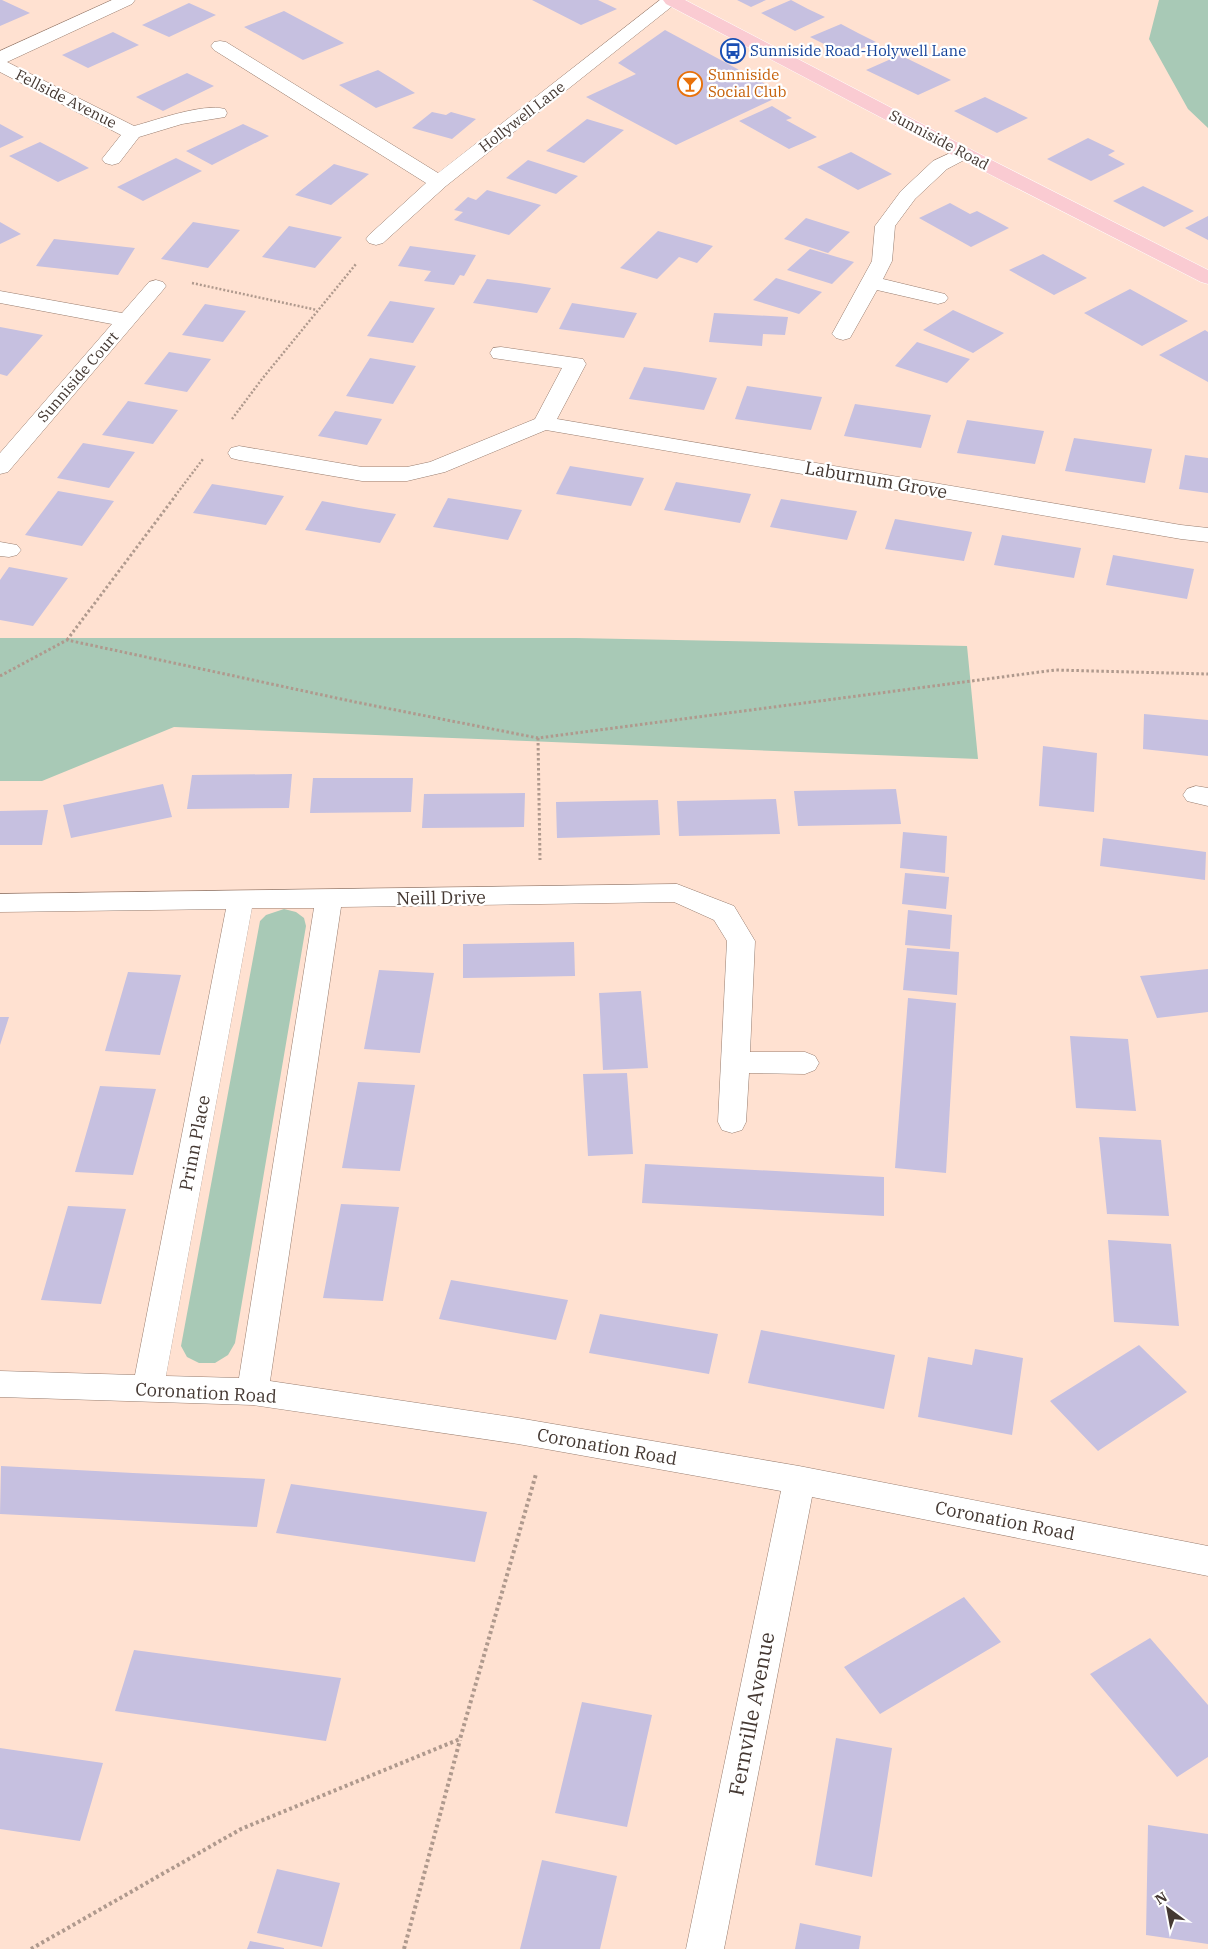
<svg xmlns="http://www.w3.org/2000/svg" width="1208" height="1949" font-family="'IBM Plex Serif',serif">
  <style>
    .green { fill: #a8c9b6 }
    .building { fill: #c6c0e0 }
    .lines { fill: none; stroke-linecap: round; stroke-linejoin: round }
    .minor-casing { stroke: #987d6f; stroke-width: 1 }
    .major-casing { stroke: #fff; stroke-width: 1 }
    .path-far2 { stroke: #af998d; stroke-width: 2.5; stroke-dasharray: 2 2; stroke-linecap: butt }
    .path-far1 { stroke: #af998d; stroke-width: 3; stroke-dasharray: 2.5 2.5; stroke-linecap: butt }
    .path { stroke: #af998d; stroke-width: 4; stroke-dasharray: 3 3; stroke-linecap: butt }
    .minor { fill: #fff; fill-rule: evenodd }
    .major { fill: #facbd2; fill-rule: evenodd }
    .labels { text-anchor: middle; stroke-width: 4.5; stroke-linejoin: round; paint-order: stroke }
    .far-transit-label { font-size: 15px; fill: #164399; stroke: #fff; text-anchor: start }
    .far-food-label { font-size: 15px; fill: #c56008; stroke: #fff; text-anchor: start }
    .far-street-label { font-size: 15px; fill: #443832; stroke: #fff }
    .street-label { font-size: 18px; fill: #443832; stroke: #fff }
    .near-street-label { font-size: 21px; fill: #443832; stroke: #fff }
  </style>
  <rect width="100%" height="100%" fill="#ffe1d1"/>
  <path class="green" d="M1159,0H1208V128L1188,109L1149,39Z
    M0,638H576L967,646L978,759L174,727L42,781H0Z
    M284,909L296,912L304,918L306,926L235,1343L228,1355L215,1363H199L187,1357L181,1346L260,921L266,915Z"/>
  <path class="building" d="M0,0H2L30,13L0,26Z
    M532,0H598L617,9L581,25Z
    M737,0H766L751,7Z
    M791,0L808,9L825,17L795,31L761,13Z
    M189,3L216,15L169,37L142,25Z
    M284,11L344,43L303,60L244,27Z
    M841,24L858,33L876,42L846,55L810,37Z
    M665,30L784,94L676,145L586,97L636,74L618,63Z
    M113,32L139,45L88,68L62,55Z
    M900,55L951,80L918,95L866,70Z
    M378,70L396,81L415,93L376,108L339,85Z
    M187,73L214,86L163,111L136,97Z
    M985,97L1028,118L997,133L954,111Z
    M772,106L792,118L786,120L817,137L789,149L739,121Z
    M432,112L446,115L451,112L476,119L452,139L412,128Z
    M587,119L624,130L584,163L546,151Z
    M0,124L24,137L0,148Z
    M243,124L269,136L212,165L186,151Z
    M1088,138L1115,151L1108,155L1125,164L1091,181L1047,159Z
    M40,142L65,155L89,168L58,182L9,156Z
    M851,152L892,174L858,190L817,167Z
    M176,158L202,171L143,201L117,187Z
    M528,160L578,176L556,194L506,178Z
    M334,164L369,174L331,205L295,195Z
    M1143,186L1168,198L1194,211L1164,227L1113,201Z
    M487,190L541,205L509,235L454,220L463,212L454,210L468,197L476,200Z
    M950,203L970,214L977,211L1009,228L971,247L919,218Z
    M1208,216V240L1185,228Z
    M806,218L850,232L828,253L784,239Z
    M0,222L21,234L0,244Z
    M193,222L240,230L208,268L161,259Z
    M289,226L342,237L315,268L262,257Z
    M658,231L713,246L697,263L679,257L657,279L620,268Z
    M54,239L135,248L118,275L36,266Z
    M410,246L476,255L464,276L460,275L454,285L424,281L431,271L398,266Z
    M810,249L854,262L832,284L787,270Z
    M1043,254L1087,278L1054,295L1009,270Z
    M776,278L822,292L799,314L753,300Z
    M487,279L519,283L551,288L537,313L473,303Z
    M1130,289L1188,321L1142,346L1084,313Z
    M390,301L435,308L413,343L367,336Z
    M572,303L604,308L637,313L624,338L559,329Z
    M205,304L246,311L223,342L182,335Z
    M953,310L1004,333L973,353L923,330Z
    M714,313L788,317L785,335L763,334L762,346L709,342Z
    M0,327L43,335L7,376L0,374Z
    M1205,330L1208,332V382L1159,355Z
    M917,342L970,359L947,383L895,366Z
    M169,352L211,359L187,392L144,384Z
    M370,358L416,366L393,404L346,396Z
    M644,367L680,372L717,378L704,410L629,399Z
    M747,386L822,397L811,430L735,419Z
    M128,401L178,410L153,444L102,435Z
    M855,404L931,415L921,448L844,436Z
    M335,411L382,419L367,445L318,436Z
    M967,420L1044,431L1035,464L957,453Z
    M1074,438L1152,449L1145,483L1065,471Z
    M83,443L135,452L109,488L57,478Z
    M1185,455L1208,458V493L1179,489Z
    M570,466L644,478L631,506L556,494Z
    M676,482L714,488L751,494L740,523L664,510Z
    M212,484L284,496L266,525L193,513Z
    M58,491L114,501L82,546L25,535Z
    M448,498L522,510L508,540L433,527Z
    M781,499L857,511L847,540L770,527Z
    M322,501L359,508L396,514L380,543L305,530Z
    M895,519L972,532L964,561L885,549Z
    M1002,535L1081,548L1074,578L994,565Z
    M1113,555L1194,569L1187,599L1106,585Z
    M9,567L68,578L33,626L0,620V580Z
    M1144,714L1208,720V756L1143,749Z
    M1043,746L1097,753L1094,812L1039,806Z
    M292,774L289,808L187,809L192,775Z
    M313,778H413L411,812L310,813Z
    M163,784L172,817L71,838L63,805Z
    M896,789L901,824L798,826L794,791Z
    M525,793L524,827L422,828L424,794Z
    M776,799L780,834L679,836L677,801Z
    M658,800L660,835L557,838L556,802Z
    M48,810L42,845H0V811Z
    M903,832L947,836L945,873L900,868Z
    M1103,838L1206,852L1205,880L1100,866Z
    M905,873L949,877L946,909L902,904Z
    M908,910L952,915L950,949L905,945Z
    M574,942L575,976L463,978V944Z
    M907,948L959,952L957,995L903,990Z
    M1208,969V1012L1157,1018L1140,976Z
    M379,970L434,973L420,1053L364,1049Z
    M128,972L181,975L160,1055L105,1051Z
    M641,991L648,1068L603,1070L599,993Z
    M908,998L956,1003L946,1173L895,1168Z
    M0,1017H9L0,1045Z
    M1070,1036L1128,1039L1136,1111L1076,1108Z
    M627,1073L633,1154L588,1156L583,1074Z
    M358,1082L415,1085L400,1171L342,1168Z
    M100,1086L156,1089L133,1175L75,1172Z
    M1099,1137L1161,1140L1169,1216L1107,1214Z
    M645,1164L884,1177V1216L642,1203Z
    M341,1204L399,1207L383,1301L323,1298Z
    M68,1206L126,1209L101,1304L41,1300Z
    M1108,1240L1171,1244L1179,1326L1114,1322Z
    M451,1280L568,1300L556,1340L439,1319Z
    M600,1314L718,1334L709,1374L589,1353Z
    M761,1330L895,1355L884,1409L748,1383Z
    M1139,1345L1187,1392L1098,1451L1050,1401Z
    M975,1349L1023,1358L1012,1435L918,1417L928,1357L972,1365Z
    M1,1466L133,1473L265,1479L257,1527L0,1514Z
    M291,1484L487,1512L475,1562L276,1533Z
    M964,1597L1001,1642L880,1714L844,1667Z
    M1150,1638L1208,1705V1757L1177,1777L1090,1674Z
    M134,1650L341,1678L326,1741L115,1711Z
    M582,1702L652,1715L627,1827L555,1813Z
    M836,1738L892,1748L872,1877L815,1865Z
    M0,1748L103,1763L80,1841L0,1829Z
    M1148,1825L1208,1834V1944L1146,1935Z
    M542,1860L617,1876L600,1949H520Z
    M277,1869L340,1883L322,1947L257,1933Z
    M800,1923L861,1936L859,1949H795Z
    M250,1941L284,1948V1949H247Z"/>
  <g class="lines">
    <defs>
      <path id="minor" d="M112,0H135L132,4L7,62L134,126C157,120 202,103 225,109L227,113L225,117L182,124L139,137L119,163L112,165L105,163L102,159L121,135L0,72V51Z
        M660,0H680L446,186L383,243L376,245L369,243L366,239L369,235L426,183L214,50L211,46L214,42L220,41L226,42L438,173Z
        M963,147L970,149L973,153L970,157L947,169L915,199L895,226L892,261L883,279L945,294L948,298L945,302L938,304L877,290L850,338L843,340L836,338L832,334L872,261L875,226L878,222L901,191L933,161Z
        M156,280L163,282L166,286L163,290L8,472L0,474V453L112,324L0,303V291L122,313L149,282Z
        M501,347L583,359L586,364L557,419L1181,525L1208,528V542L1181,539L546,430L445,472L407,481H362L239,460L231,458L228,453L231,448L239,446L362,467H407L430,462L535,419L562,368L493,358L490,353L493,348Z
        M0,542L17,545L21,550L17,555L9,557L0,556Z
        M1196,786L1208,788V806L1187,801L1183,795L1187,789Z
        M677,884L734,906L755,941L750,1052H805L815,1056L819,1063L815,1070L805,1074L749,1073L746,1122L742,1130L732,1133L722,1130L718,1122L727,941L714,920L674,902L341,907L270,1381L518,1418L799,1466L1208,1546V1576L812,1497L724,1949H686L781,1491L518,1444L253,1405L0,1397V1371L135,1375L226,909L0,912V894ZM252,908H314L239,1378L166,1376Z"/>
      <path id="major" d="M663,0H685L970,149L1208,270V284L1201,282L956,157L666,4Z"/>
    </defs>
    <use href="#minor" class="minor-casing"/>
    <use href="#major" class="major-casing"/>
    <path class="path-far2" d="M192,283L317,310
      M232,419L262,379L356,264
      M175,496L203,459"/>
    <path class="path-far1" d="M67,640L176,495
      M0,676L67,640L355,702L538,738L1055,670L1208,674
      M538,738L540,860"/>
    <path class="path" d="M31,1949L241,1829L460,1739L536,1474
      M404,1949L460,1740"/>
    <use href="#minor" class="minor"/>
    <use href="#major" class="major"/>
  </g>
  <defs>
    <symbol id="bus-ring" viewBox="-11 -11 22 22"><circle r="9.5" fill="#fff" stroke="#1a4fb4" stroke-width="1.5"/><path d="M-5-6H5V4H4V6H2V4H-2V6H-4V4H-5ZM-3.5-4V0h7V-4ZM-3.5 1.2v1.5H-2V1.2ZM2 1.2v1.5H3.5V1.2Z" fill="#1a4fb4"/></symbol>
    <symbol id="bar-ring" viewBox="-11 -11 22 22"><circle r="9.5" fill="#fff" stroke="#e8710a" stroke-width="1.5"/><path d="M-6-5H6L.8 .8V4.5H3.5V6h-7V4.5H-.8V.8Z" fill="#e8710a"/></symbol>
  </defs>
  <g fill-rule="evenodd">
    <use href="#bus-ring" x="719" y="37" width="28" height="28"/>
    <use href="#bar-ring" x="676" y="70" width="28" height="28"/>
  </g>
  <g class="labels">
    <g class="far-transit-label">
      <text x="750" y="56">Sunniside Road-Holywell Lane</text>
    </g>
    <g class="far-food-label">
      <text x="708" y="80">Sunniside<tspan x="708" dy="17">Social Club</tspan></text>
    </g>
    <g class="far-street-label">
      <text transform="translate(66 99) rotate(27)" y="5">Fellside Avenue</text>
      <text transform="translate(522 117) rotate(-38)" y="5">Hollywell Lane</text>
      <text transform="translate(939 140) rotate(28)" y="5">Sunniside Road</text>
      <text transform="translate(78 377) rotate(-49)" y="5">Sunniside Court</text>
    </g>
    <g class="street-label">
      <text transform="translate(876 480) rotate(10)" y="6">Laburnum Grove</text>
      <text transform="translate(441 898) rotate(-1)" y="6">Neill Drive</text>
      <text transform="translate(195 1143) rotate(-79)" y="6">Prinn Place</text>
      <text transform="translate(206 1393) rotate(3)" y="6">Coronation Road</text>
      <text transform="translate(607 1447) rotate(10)" y="6">Coronation Road</text>
      <text transform="translate(1005 1521) rotate(11)" y="6">Coronation Road</text>
    </g>
    <g class="near-street-label">
      <text transform="translate(752 1714) rotate(-79)" y="7">Fernville Avenue</text>
    </g>
  </g>
  <g transform="translate(1168 1909) rotate(328)" stroke="#ffffff" stroke-width="4" paint-order="stroke">
  <path d="M0-4L9 19L0 12L-9 19Z" fill="#443832"/>
  <text y="-8" font-size="14" font-weight="bold" text-anchor="middle" fill="#443832">N</text>
  </g>
</svg>
